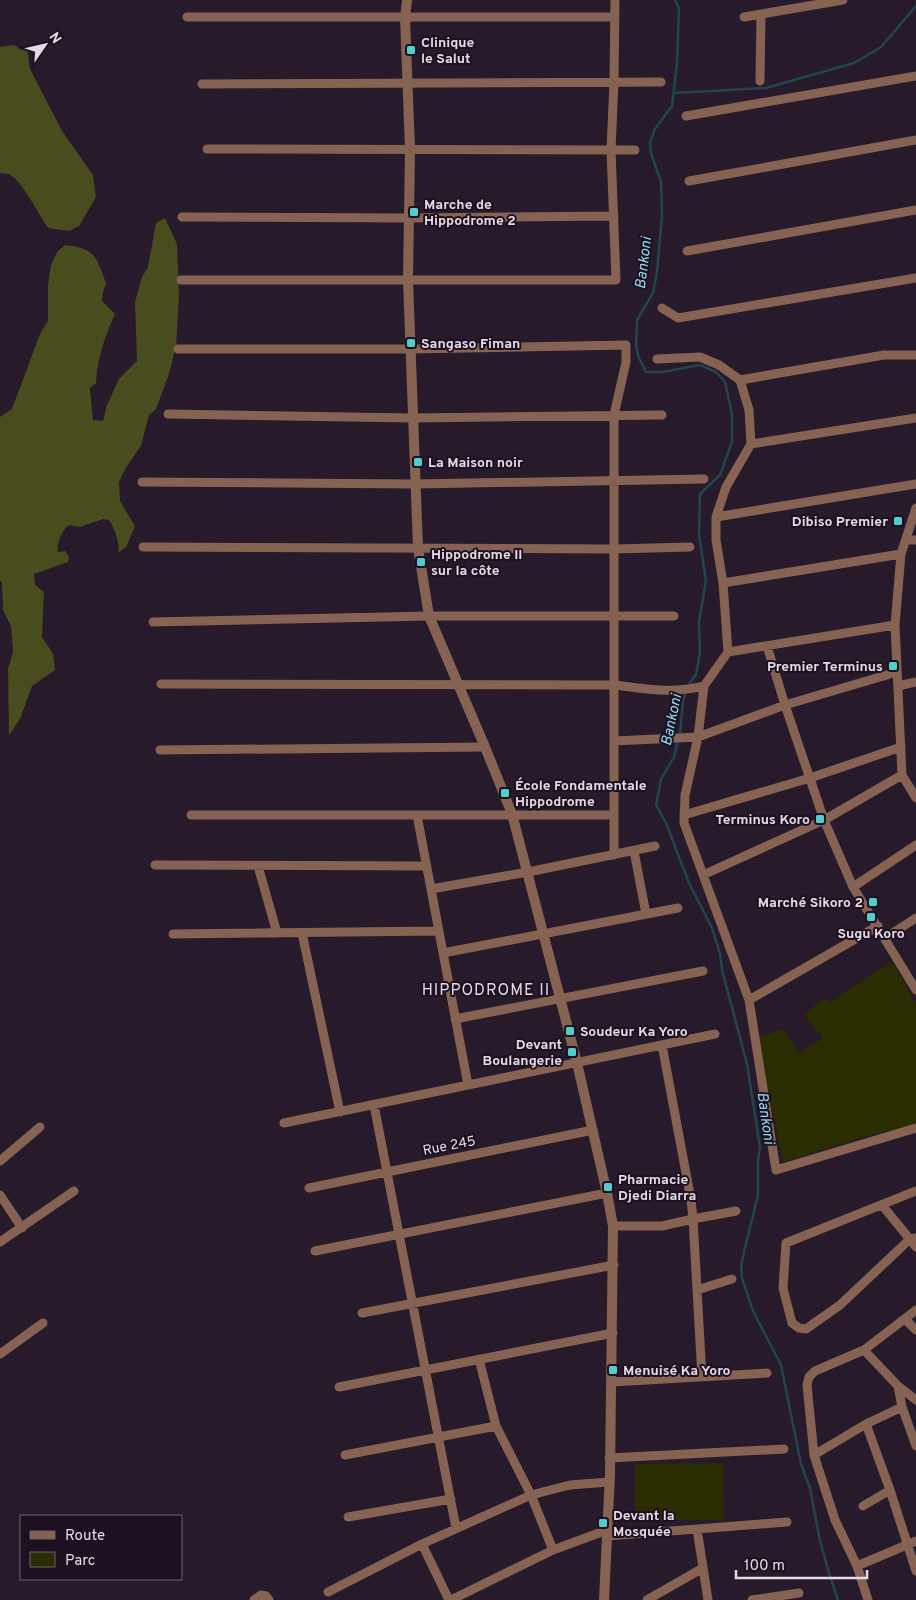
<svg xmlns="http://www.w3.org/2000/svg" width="916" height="1600" font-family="Overpass,sans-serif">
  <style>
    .green { fill: #2a2d00 }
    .forest { fill: #494c1c }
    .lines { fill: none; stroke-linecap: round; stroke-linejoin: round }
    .stream { stroke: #204550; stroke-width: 2.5 }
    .minor { stroke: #856251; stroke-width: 9 }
    .tertiary { stroke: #856251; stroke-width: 10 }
    .poi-dot { fill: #52cdce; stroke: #1d1020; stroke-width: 2 }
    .labels { text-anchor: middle; stroke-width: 4; stroke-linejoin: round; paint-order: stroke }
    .poi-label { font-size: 14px; font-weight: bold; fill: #e4dae5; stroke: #1d1020; text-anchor: start }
    .street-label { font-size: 14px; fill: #e4dae5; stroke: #1d1020 }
    .water-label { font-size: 15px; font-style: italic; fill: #8cdef7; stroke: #1d1020 }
    .quarter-label { font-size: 16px; letter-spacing: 1px; fill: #e4dae5; stroke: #1d1020 }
  </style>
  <rect width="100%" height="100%" fill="#271a2a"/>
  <path class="green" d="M892,961L916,1004V1124L902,1129L877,1133L783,1162L757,1038L783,1029L799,1053L823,1038L804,1014L825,998L829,1003Z
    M723,1463L724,1520H635V1464Z"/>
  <path class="forest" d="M12,45L27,49L30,69L62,131L93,175L96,197L79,226L69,231L48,228C39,215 21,178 8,174C5,173 3,174 0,173V47Z
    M165,218L177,244L179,295L176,346L169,374L156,409L149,415L141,446L125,469L119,482L120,501L135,526L126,547L118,553C120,542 115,530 109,520L103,519L80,527L69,525C62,530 56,544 58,552L65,551L69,557L68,562L34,574L35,585L44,592L42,637L53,654L55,670L32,686L20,719L9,735L8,669L13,652L11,626L3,610L2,583L0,580V417L12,409L40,334L48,321V285L51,265L57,252L65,245C96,248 96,257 106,283L103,292L102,301L115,314C105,336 97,359 96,383L90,388L93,420L103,421L107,405L119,379L137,361L135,302L142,277L148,267L156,223Z"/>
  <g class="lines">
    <path class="stream" d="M675,0L679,8L677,63L672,106L655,129L650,142L651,153L661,182L662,216L657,272L653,293L637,320L636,346L639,358L646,372H663L700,365L716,372L725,382L732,414V442L720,475L700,494L699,535L706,581L699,621L700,653L696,674L688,686
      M674,93L766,88L854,63L881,47L916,6
      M680,735L683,701L686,691
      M678,740L674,757L661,779L656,805L666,823L689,883L712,928L720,954L722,970L747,1064L760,1147L758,1160V1195L744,1252L741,1266L742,1278L753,1311L781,1365L801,1464L810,1488L820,1541L829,1573L838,1600"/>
    <path class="minor" d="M187,17H615
      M744,17L843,0
      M760,81L761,14
      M202,84L661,82
      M686,116L916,76
      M207,149L635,150
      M689,181L916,140
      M182,217L409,218L614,216
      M687,251L916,210
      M181,280H616L611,150L614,82L615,0
      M662,308L678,318L916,278
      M178,349H411L626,345V362L614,415V855
      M657,359L700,357L719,365L740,380L749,410L751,444L726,487L716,517V540L723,583L728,652L704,686L698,737L685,795L684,823L749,1000L776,1170L916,1128
      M740,380L884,355H916
      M168,414L413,418L662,415
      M751,444L916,418
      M142,482L415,484L704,479
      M916,508L901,554L895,625L902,775L916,798
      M716,517L916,484
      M906,540H916
      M143,547L615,549L690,547
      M723,583L901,554
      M153,622L429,616H674
      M767,646L785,705L824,820L853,887L916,990
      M728,652L895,625
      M161,684L615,685C648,689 671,694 704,686
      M898,686L916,682
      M614,741L698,737L785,705L897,672
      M160,750L485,747
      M191,815H614
      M417,815L468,1085
      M684,815L810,778L901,747
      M634,851L646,914
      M155,865L426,866
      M258,866L277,933
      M703,875L824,820L902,775
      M853,887L916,845
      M431,889L528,872L655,846
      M302,933L340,1112
      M173,934L439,931
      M885,938L916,918
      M443,953L678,908
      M749,1000L878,926
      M455,1019L703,971
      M662,1045L691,1200L693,1219L736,1211
      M374,1105L456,1528
      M284,1123L715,1034
      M0,1161L40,1127
      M309,1188L593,1130
      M916,1191L786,1243L783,1288L792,1323L799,1328L806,1329L840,1305L910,1239L916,1238
      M0,1195L22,1228
      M882,1205L916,1247
      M613,1226H662L693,1219L702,1377
      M0,1242L74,1191
      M315,1251L607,1193
      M697,1290L732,1279
      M362,1313L614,1265
      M905,1319L916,1330
      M864,1350L898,1386L916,1400
      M0,1354L43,1323
      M479,1359L496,1426L531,1495L553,1550
      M612,1382L767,1373
      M339,1387L613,1333
      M902,1407L916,1446
      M866,1424L902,1407L898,1386
      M345,1455L496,1426
      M814,1455L866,1424L890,1490L916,1571
      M609,1458L784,1449
      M863,1506L890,1490
      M348,1517L451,1499
      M697,1529L708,1600
      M607,1536L787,1522
      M422,1544L449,1600
      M857,1566L916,1541
      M328,1592L422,1544L531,1495L570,1485L609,1482
      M254,1600L261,1595L266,1596L269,1600
      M451,1600L553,1550L607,1530
      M647,1600L703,1568
      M752,1600L799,1593
      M868,1600L857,1566L835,1520L814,1455L807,1385L809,1377L815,1371L864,1350L916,1310"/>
    <path class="tertiary" d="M407,0L405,18L410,149L408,280L418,548L429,616L485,747L512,814L577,1063L607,1193L613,1226L610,1474L604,1600"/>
  </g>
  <g class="poi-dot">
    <rect x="406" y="45" width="10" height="10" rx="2.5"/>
    <rect x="409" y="207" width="10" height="10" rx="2.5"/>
    <rect x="406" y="338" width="10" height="10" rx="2.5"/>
    <rect x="413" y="457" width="10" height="10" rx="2.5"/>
    <rect x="893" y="516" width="10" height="10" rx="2.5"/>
    <rect x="416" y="557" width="10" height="10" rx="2.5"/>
    <rect x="888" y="661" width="10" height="10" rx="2.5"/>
    <rect x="500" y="788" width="10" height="10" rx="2.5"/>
    <rect x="815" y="814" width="10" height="10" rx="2.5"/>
    <rect x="868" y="897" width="10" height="10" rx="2.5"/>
    <rect x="866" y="912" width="10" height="10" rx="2.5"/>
    <rect x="565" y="1026" width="10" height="10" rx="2.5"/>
    <rect x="567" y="1047" width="10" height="10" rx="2.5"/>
    <rect x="603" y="1182" width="10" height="10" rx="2.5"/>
    <rect x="608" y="1365" width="10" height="10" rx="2.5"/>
    <rect x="598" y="1518" width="10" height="10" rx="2.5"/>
  </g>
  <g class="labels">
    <g class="poi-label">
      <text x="421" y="47">Clinique<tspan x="421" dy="16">le Salut</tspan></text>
      <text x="424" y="209">Marche de<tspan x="424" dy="16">Hippodrome 2</tspan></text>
      <text x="421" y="348">Sangaso Fiman</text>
      <text x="428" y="467">La Maison noir</text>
      <text x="888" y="526" text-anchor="end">Dibiso Premier</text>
      <text x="431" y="559">Hippodrome II<tspan x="431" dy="16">sur la côte</tspan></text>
      <text x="883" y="671" text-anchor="end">Premier Terminus</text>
      <text x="515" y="790">École Fondamentale<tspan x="515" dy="16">Hippodrome</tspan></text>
      <text x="810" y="824" text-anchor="end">Terminus Koro</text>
      <text x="863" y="907" text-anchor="end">Marché Sikoro 2</text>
      <text x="871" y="938" text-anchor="middle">Sugu Koro</text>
      <text x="580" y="1036">Soudeur Ka Yoro</text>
      <text x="562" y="1049" text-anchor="end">Devant<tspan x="562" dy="16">Boulangerie</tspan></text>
      <text x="618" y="1184">Pharmacie<tspan x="618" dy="16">Djedi Diarra</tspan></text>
      <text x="623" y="1375">Menuisé Ka Yoro</text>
      <text x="613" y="1520">Devant la<tspan x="613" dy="16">Mosquée</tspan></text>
    </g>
    <g class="street-label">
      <text transform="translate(449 1145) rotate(-11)" y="5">Rue 245</text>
    </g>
    <g class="water-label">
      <text transform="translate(643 263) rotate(-83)" y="5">Bankoni</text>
      <text transform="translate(671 720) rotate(-78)" y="5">Bankoni</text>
      <text transform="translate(766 1118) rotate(82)" y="5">Bankoni</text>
    </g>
    <g class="quarter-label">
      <text x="486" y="995">HIPPODROME II</text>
    </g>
  </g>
  <rect x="20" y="1515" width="162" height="65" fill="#1d1020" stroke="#6d616f"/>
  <rect x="30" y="1531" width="25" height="8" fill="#856251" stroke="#6d616f"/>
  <text x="65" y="1540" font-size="15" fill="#e4dae5">Route</text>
  <rect x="30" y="1552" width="25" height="15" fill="#2a2d00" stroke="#6d616f"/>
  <text x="65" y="1565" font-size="15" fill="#e4dae5">Parc</text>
  <g transform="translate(45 45) rotate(56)" stroke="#1d1020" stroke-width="4" paint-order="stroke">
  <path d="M0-4L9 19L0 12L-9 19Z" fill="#e4dae5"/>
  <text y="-8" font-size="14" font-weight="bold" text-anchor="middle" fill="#e4dae5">N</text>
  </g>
  <path d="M736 1570v8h131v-8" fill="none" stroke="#e4dae5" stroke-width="2.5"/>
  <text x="744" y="1570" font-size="15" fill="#e4dae5" stroke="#1d1020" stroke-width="4" paint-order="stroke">100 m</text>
</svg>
